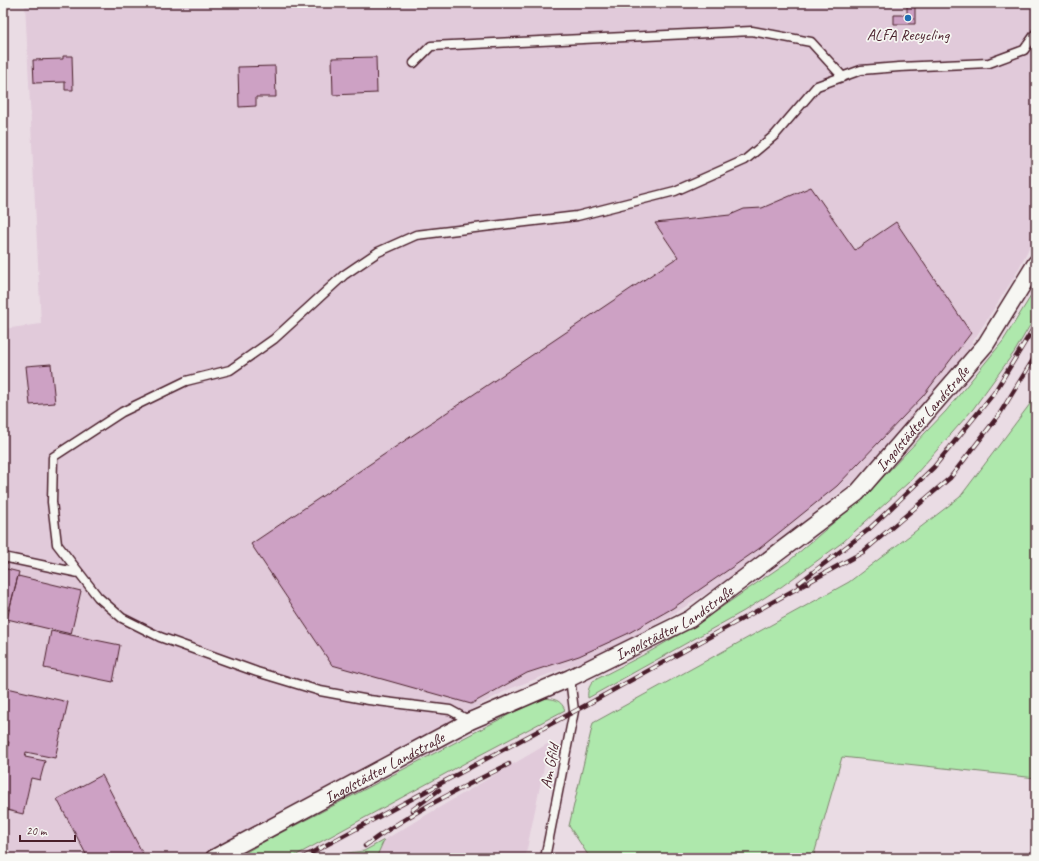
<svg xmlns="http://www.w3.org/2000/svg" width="1039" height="861" font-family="Caveat,sans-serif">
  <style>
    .built { fill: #e1cada }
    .green { fill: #aee8ac; stroke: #7c846c }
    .building { fill: #cda1c4; stroke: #4a1f2b }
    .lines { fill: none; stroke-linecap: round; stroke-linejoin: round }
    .lane-casing { stroke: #4a1f2b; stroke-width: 11 }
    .street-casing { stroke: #4a1f2b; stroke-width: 19 }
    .lane { stroke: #f6f6f2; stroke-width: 8 }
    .street { stroke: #f6f6f2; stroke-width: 16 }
    .rail-casing { stroke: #4a1f2b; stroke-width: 4.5 }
    .rail { stroke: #f6f6f2; stroke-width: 3; stroke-dasharray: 9; stroke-linecap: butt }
    .poi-dot { fill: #1f6fb2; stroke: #f6f6f2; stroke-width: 1.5 }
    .labels { text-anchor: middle; stroke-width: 3.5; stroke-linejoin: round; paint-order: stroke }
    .poi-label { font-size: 16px; fill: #4a1f2b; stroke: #f6f6f2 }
    .street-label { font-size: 16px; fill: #4a1f2b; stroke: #f6f6f2 }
  </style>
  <rect width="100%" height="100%" fill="#eadce4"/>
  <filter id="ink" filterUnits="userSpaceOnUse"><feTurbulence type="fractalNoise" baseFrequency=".025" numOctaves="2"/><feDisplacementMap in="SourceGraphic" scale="8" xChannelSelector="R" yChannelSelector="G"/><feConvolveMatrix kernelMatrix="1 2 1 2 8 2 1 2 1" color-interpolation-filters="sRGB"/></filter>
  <g filter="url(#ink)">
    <path class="built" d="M25,3H1036V234L1015,276L950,377L852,483L725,582L616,649L509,689L196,858H3V329L41,324Z
      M549,743L525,858H376L384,840Z"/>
    <path class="green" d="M1036,288V315L1015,351L973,409L909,482L843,542L781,587L744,611L588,698C587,691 589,687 593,681L651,651L697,624L789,561L868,493L946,411L1003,341Z
      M1036,396V778L842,757L813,858H590L569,826L593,723L849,582L960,497Z
      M541,698C552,699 560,698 565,710L476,757L291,858H236L267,840Z
      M384,840L376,858H318L322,856L364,851Z"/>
    <path class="building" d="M907,3H915V24H894V15H907Z
      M63,56H72L73,90H65V82L34,83L33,60L63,59Z
      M376,57L377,93L333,95L332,58Z
      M275,66L276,97H256V106L239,107L238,67Z
      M811,187L855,250L896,222L971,333L923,396L837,486L760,548L673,608L627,634L579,656L527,673L471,704L332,665L251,544L678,257L655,223L730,215L744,209L762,208Z
      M51,364L55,403L30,405L26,366Z
      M3,568L19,572L9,610L3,609Z
      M18,576L81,591L71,634L7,619Z
      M51,631L120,645L113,682L44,668Z
      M3,687L68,702L55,758L26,752L25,757L45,761L40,780L31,778L23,814L3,809V769L9,742L3,740Z
      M102,775L145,858H88L57,799Z"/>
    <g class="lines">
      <defs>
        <path id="lane" d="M414,63L431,46L752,31L811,42L843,77
          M3,557L79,573
          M470,721L450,710L369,700L320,691L257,672L160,637L122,618L98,597L57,544L52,502L53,457L122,412L186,381L230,370L274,339L344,275L378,252L416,235L577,216L675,191L745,160L775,135L817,86L861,70L899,67L989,63L1024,50L1036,33
          M545,858L574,711L570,678"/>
        <g id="street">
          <path id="s1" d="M214,858L470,721L570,678L690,619L857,493L986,344L1036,263"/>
        </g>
      </defs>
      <use href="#lane" class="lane-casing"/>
      <use href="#street" class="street-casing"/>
      <use href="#lane" class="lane"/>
      <use href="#street" class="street"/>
      <defs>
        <path id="rail" d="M799,583L868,530L934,467L994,393L1036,324
          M412,810L439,790
          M365,846C409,813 460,789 509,764
          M302,858L588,704L863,552L950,478L999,415L1036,355"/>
      </defs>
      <use href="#rail" class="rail-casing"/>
      <use href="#rail" class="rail"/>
    </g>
  </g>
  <circle class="poi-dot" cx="908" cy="18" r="4"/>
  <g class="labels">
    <g class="poi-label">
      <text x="908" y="40">ALFA Recycling</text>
    </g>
    <g class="street-label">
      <text dy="6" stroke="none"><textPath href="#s1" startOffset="841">Ingolstädter Landstraße</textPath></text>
      <text dy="6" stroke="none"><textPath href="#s1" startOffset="517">Ingolstädter Landstraße</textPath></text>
      <text dy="6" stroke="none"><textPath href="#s1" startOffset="193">Ingolstädter Landstraße</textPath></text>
      <text transform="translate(549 766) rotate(-79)" y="6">Am Gfild</text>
    </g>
  </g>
  <rect width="1039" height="861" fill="none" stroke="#f6f6f2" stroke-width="16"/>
  <rect x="8" y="8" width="1023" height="845" fill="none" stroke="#4a1f2b" stroke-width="1.5" filter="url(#ink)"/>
  <path d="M20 835v6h55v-6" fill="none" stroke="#4a1f2b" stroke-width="2"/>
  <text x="26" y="835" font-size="12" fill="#4a1f2b" stroke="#f6f6f2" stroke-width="3" paint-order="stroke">20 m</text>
</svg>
